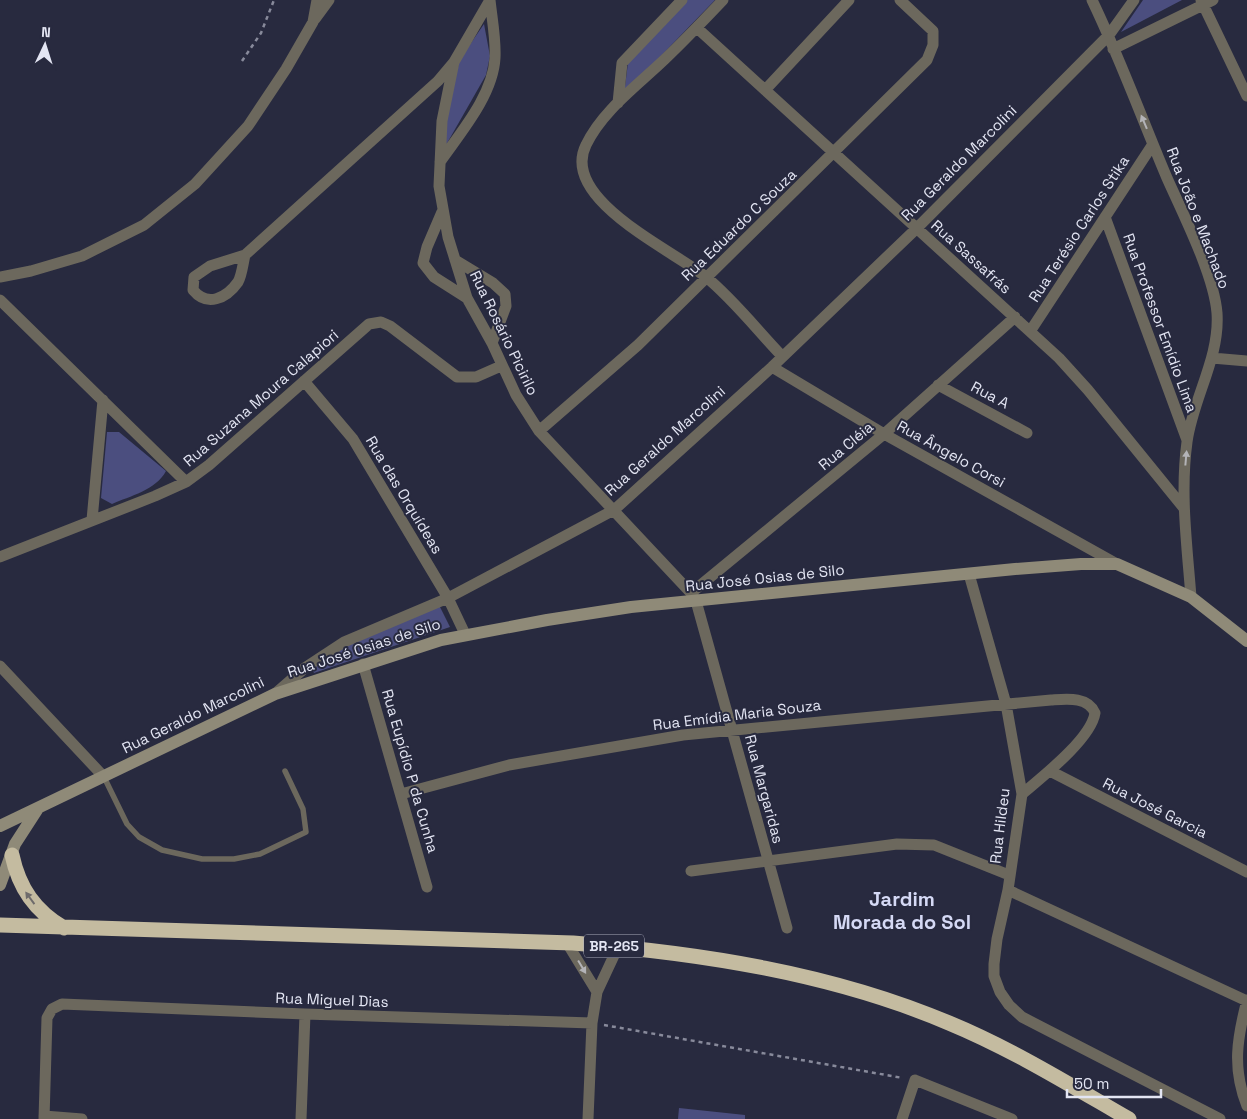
<svg xmlns="http://www.w3.org/2000/svg" width="1247" height="1119" font-family="'Space Grotesk',sans-serif">
  <style>
    .green { fill: #4b4e7f }
    .lines { fill: none; stroke-linecap: round; stroke-linejoin: round }
    .path { stroke: #888a9b; stroke-width: 2.5; stroke-dasharray: 4 4; stroke-linecap: butt }
    .lane { stroke: #6c685d; stroke-width: 5.5 }
    .street { stroke: #6c685d; stroke-width: 11 }
    .secondary { stroke: #8f8a78; stroke-width: 12 }
    .highway { stroke: #c4bba0; stroke-width: 15 }
    .oneway { fill: #b3b3b7 }
    .oneway2 { fill: #6e6b6b }
    .labels { text-anchor: middle; stroke-width: 4; stroke-linejoin: round; paint-order: stroke }
    .shield { fill: #282a3f; stroke: #abadbd; stroke-width: 1 }
    .shield-label { font-size: 14px; font-weight: bold; fill: #e3e5f3 }
    .street-label { font-size: 15px; fill: #e3e5f3; stroke: #282a3f }
    .district-label { font-size: 20px; font-weight: bold; fill: #d5d9f5; stroke: #282a3f }
  </style>
  <rect width="100%" height="100%" fill="#282a3f"/>
  <path class="green" d="M686,0H715L624,94L628,63Z
    M1143,0H1182L1121,32Z
    M484,24L490,56L486,75L446,145L445,118L460,59Z
    M107,432H119L166,471C156,490 130,496 112,504L101,498Z
    M439,605L450,627L314,673L311,667L339,649Z
    M679,1108L745,1115V1119H678Z"/>
  <g class="lines">
    <path class="path" d="M242,61L261,33L274,0
      M604,1025L903,1078"/>
    <path class="lane" d="M104,777L127,824L139,837L162,850L202,859H234L260,854L306,832L303,809L285,771"/>
    <path class="street" d="M723,0C704,20 685,40 665,59C638,85 602,111 586,145C559,199 674,251 706,277C733,299 758,331 782,356
      M1092,0C1120,58 1142,119 1167,178C1183,214 1214,275 1217,313C1220,358 1193,398 1187,442C1180,493 1187,545 1191,597
      M1201,0L1247,96
      M315,19L329,0
      M697,28L1059,358L1088,390L1183,507
      M1113,49L1213,0
      M454,62L442,121L439,186L448,237L467,298L492,343L516,395L539,431L691,593L696,601L787,928
      M766,89L849,0
      M618,103L622,63L682,0
      M440,162C461,132 493,95 495,58C496,39 492,19 490,0
      M442,212L427,247L423,263L434,277L467,298
      M1105,217L1187,440
      M245,255C243,263 242,275 238,282C226,299 207,307 193,290L194,277L210,266L245,255L438,81L454,62L490,0
      M455,260L493,283L505,294L506,306L492,343
      M0,277L31,271L82,256L144,225L195,184L248,126L286,69L313,22L317,0
      M0,300L186,482
      M1031,330L1153,144
      M1212,358L1247,361
      M772,367L884,434L1117,564
      M304,381L353,439L448,598L465,634
      M938,385L1027,433
      M539,431L638,345L927,60L933,45V31L900,0
      M92,520L103,400
      M0,557L155,496L186,482L209,465L369,324L381,322L390,326L457,377H476L501,366
      M969,574L1006,704L1022,794L1008,890L997,939L994,964V976L1000,992L1009,1005L1022,1017L1220,1119
      M691,593L884,434L1015,317
      M363,664L427,887
      M0,666L104,777
      M276,693L306,667L344,642L448,598L614,510L772,367L916,229L1109,35L1134,0
      M1050,771L1247,872
      M401,794L509,765L683,735L1051,700C1066,699 1088,696 1095,713C1091,739 1042,777 1022,794
      M691,871L897,844L934,845L1009,875
      M1008,890L1247,1001
      M567,943L597,992
      M1247,1000C1237,1039 1232,1068 1247,1106
      M44,1116L82,1119
      M44,1119L47,1018L52,1009L62,1004L305,1014L592,1023
      M301,1119L305,1014
      M588,1119L592,1023L597,992L618,947
      M902,1119L915,1080L1012,1119"/>
    <path class="secondary" d="M0,826L275,694L441,640L547,620L631,607L1015,569L1081,564H1117L1191,597L1247,641
      M0,885L15,844L37,810"/>
    <path class="highway" d="M12,855C19,888 35,911 64,928
      M0,925L573,943C700,953 831,973 949,1023C1012,1049 1070,1085 1129,1119"/>
  </g>
  <defs><path id="oneway-solid" d="M-6-.8H1V-3.2L6.5 0L1 3.2V.8H-6Z" transform="scale(1.25)"/></defs>
  <g class="oneway">
    <use href="#oneway-solid" transform="translate(1144 122) rotate(-113)"/>
    <use href="#oneway-solid" transform="translate(1186 458) rotate(-85)"/>
    <use href="#oneway-solid" transform="translate(582 967) rotate(59)"/>
  </g>
  <use class="oneway2" href="#oneway-solid" transform="translate(30 898) rotate(-126)"/>
  <g class="labels">
    <rect class="shield" x="584" y="934.5" width="60" height="23" rx="4"/>
    <g class="shield-label">
      <text x="614" y="951">BR-265</text>
    </g>
    <g class="street-label">
      <text transform="translate(959 163) rotate(-45)" y="5">Rua Geraldo Marcolini</text>
      <text transform="translate(1198 218) rotate(69)" y="5">Rua João e Machado</text>
      <text transform="translate(739 225) rotate(-44)" y="5">Rua Eduardo C Souza</text>
      <text transform="translate(1079 229) rotate(-57)" y="5">Rua Terésio Carlos Stika</text>
      <text transform="translate(971 257) rotate(42)" y="5">Rua Sassafrás</text>
      <text transform="translate(1160 323) rotate(70)" y="5">Rua Professor Emídio Lima</text>
      <text transform="translate(504 333) rotate(64)" y="5">Rua Rosário Picirilo</text>
      <text transform="translate(990 395) rotate(28)" y="5">Rua A</text>
      <text transform="translate(261 398) rotate(-41)" y="5">Rua Suzana Moura Calapiori</text>
      <text transform="translate(665 441) rotate(-42)" y="5">Rua Geraldo Marcolini</text>
      <text transform="translate(846 446) rotate(-40)" y="5">Rua Cléia</text>
      <text transform="translate(951 454) rotate(29)" y="5">Rua Ângelo Corsi</text>
      <text transform="translate(404 495) rotate(59)" y="5">Rua das Orquídeas</text>
      <text transform="translate(765 578) rotate(-6)" y="5">Rua José Osias de Silo</text>
      <text transform="translate(364 648) rotate(-18)" y="5">Rua José Osias de Silo</text>
      <text transform="translate(193 715) rotate(-26)" y="5">Rua Geraldo Marcolini</text>
      <text transform="translate(737 715) rotate(-7)" y="5">Rua Emídia Maria Souza</text>
      <text transform="translate(410 771) rotate(74)" y="5">Rua Eupídio P da Cunha</text>
      <text transform="translate(764 789) rotate(75)" y="5">Rua Margaridas</text>
      <text transform="translate(1155 808) rotate(27)" y="5">Rua José Garcia</text>
      <text transform="translate(1000 826) rotate(-83)" y="5">Rua Hildeu</text>
      <text transform="translate(332 1000) rotate(2)" y="5">Rua Miguel Dias</text>
    </g>
    <g class="district-label">
      <text x="902" y="906">Jardim<tspan x="902" dy="23">Morada do Sol</tspan></text>
    </g>
  </g>
  <g transform="translate(45 45) rotate(4)" stroke="#282a3f" stroke-width="4" paint-order="stroke">
  <path d="M0-4L9 19L0 12L-9 19Z" fill="#e3e5f3"/>
  <text y="-8" font-size="14" font-weight="bold" text-anchor="middle" fill="#e3e5f3">N</text>
  </g>
  <path d="M1067 1089v8h94v-8" fill="none" stroke="#e3e5f3" stroke-width="2.5"/>
  <text x="1074" y="1089" font-size="15" fill="#e3e5f3" stroke="#282a3f" stroke-width="4" paint-order="stroke">50 m</text>
</svg>
